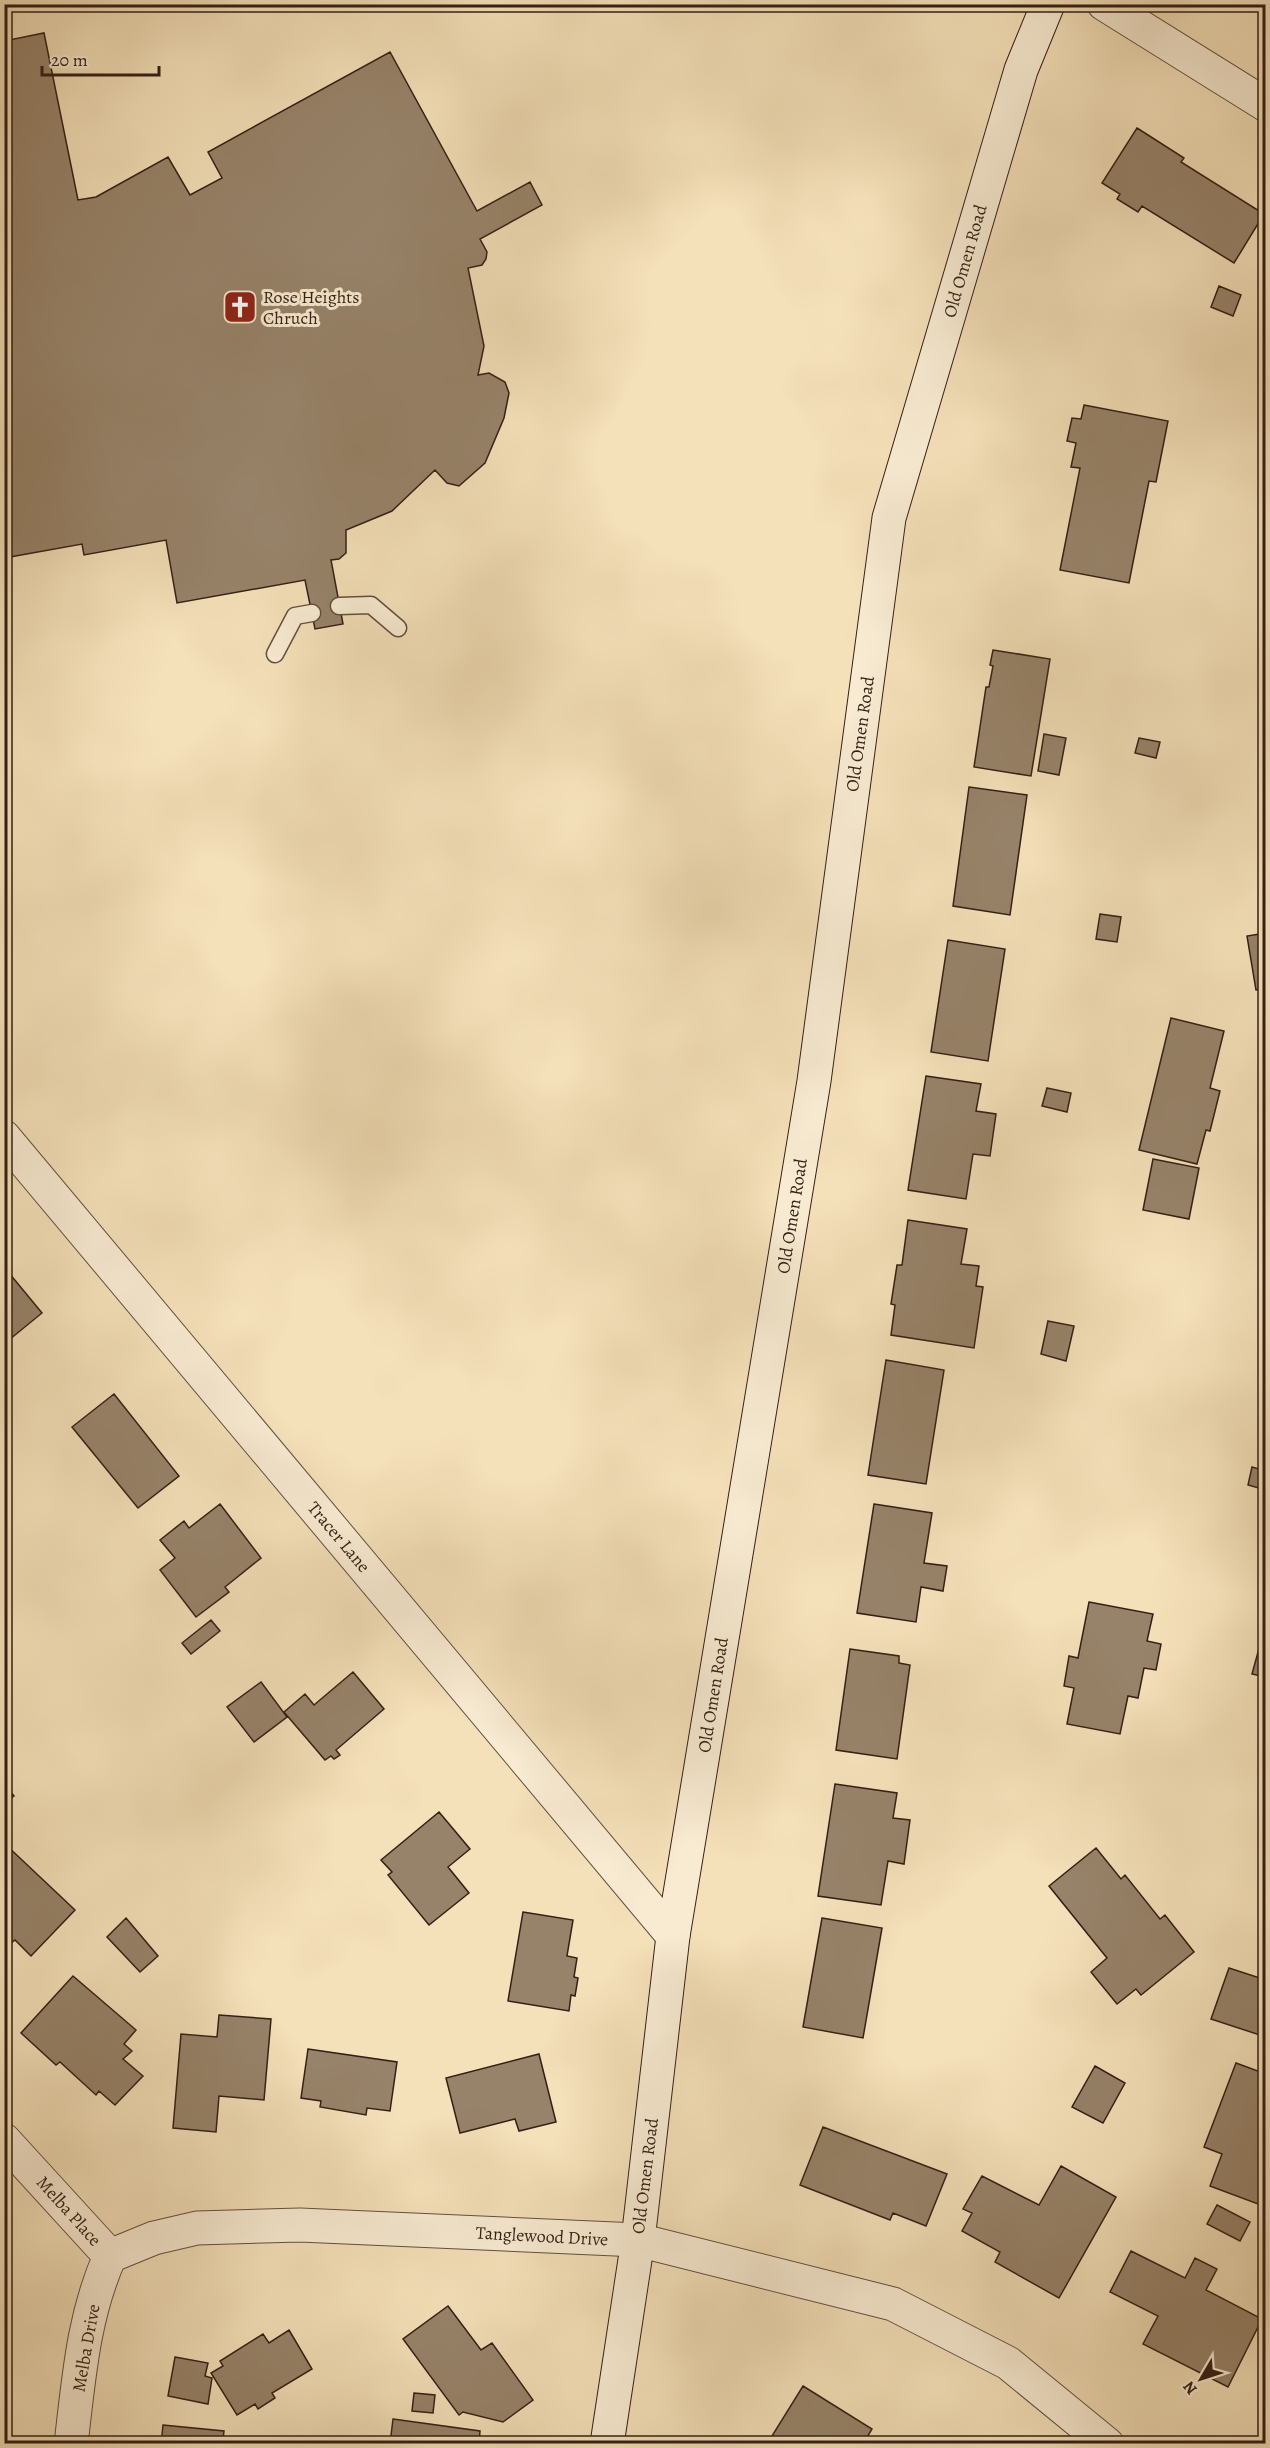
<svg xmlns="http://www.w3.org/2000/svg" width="1270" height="2448" font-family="Alegreya,serif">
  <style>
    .building { fill: #97836a; stroke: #331f15; stroke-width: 1.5 }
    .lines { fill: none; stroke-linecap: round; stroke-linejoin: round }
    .lane-casing { stroke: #634f3e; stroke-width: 19 }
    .street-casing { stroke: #634f3e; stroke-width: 35 }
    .secondary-casing { stroke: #331f15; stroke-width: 35 }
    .lane { stroke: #f8ebd2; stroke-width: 16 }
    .street { stroke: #f8ebd2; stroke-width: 33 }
    .secondary { stroke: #f8ebd2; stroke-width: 33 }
    .labels { text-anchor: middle; stroke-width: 6; stroke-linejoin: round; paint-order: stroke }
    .street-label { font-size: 18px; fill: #331f15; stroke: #f8ebd2 }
    .poi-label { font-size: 18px; fill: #331f15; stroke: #f8ebd2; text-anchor: start }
  </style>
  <rect width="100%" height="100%" fill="#f4e0b9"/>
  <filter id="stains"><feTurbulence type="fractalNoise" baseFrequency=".00333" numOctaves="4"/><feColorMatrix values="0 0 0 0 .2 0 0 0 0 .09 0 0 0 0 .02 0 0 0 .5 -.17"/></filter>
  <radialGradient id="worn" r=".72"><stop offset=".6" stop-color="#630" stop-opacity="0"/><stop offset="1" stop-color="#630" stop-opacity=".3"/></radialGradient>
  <path class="building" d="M44,33L78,200L96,197L168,157L190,195L222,178L208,152L390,52L477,211L530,182L542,205L480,239L487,252L486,259L482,265L468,268L484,346L478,375L489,373L505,382L509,393L504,418L485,463L459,486L447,483L435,470L392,511L346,530V553L339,559L331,560L343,624L315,629L305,580L177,603L166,540L84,555L82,544L4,558V41Z
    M1137,128L1184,158L1181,162L1264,214L1234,263L1142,206L1138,212L1117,199L1120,194L1102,183Z
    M1219,286L1241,295L1233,316L1211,307Z
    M1084,405L1168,421L1156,482L1149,481L1129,583L1060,570L1080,468L1071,467L1076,443L1067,441L1072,418L1081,419Z
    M993,650L1050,659L1031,776L974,767L986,687H989L993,666L990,665Z
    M1044,734L1066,738L1059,775L1038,771Z
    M1139,738L1160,742L1156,758L1135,753Z
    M969,787L1027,795L1010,915L953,906Z
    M1100,914L1121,917L1117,942L1096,939Z
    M1266,933V989L1256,990L1247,936Z
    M948,940L1005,949L988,1061L931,1052Z
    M1171,1018L1224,1031L1210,1088L1220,1091L1210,1131L1206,1130L1197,1164L1139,1150Z
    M926,1076L981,1084L976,1111L996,1114L990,1156L973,1154L966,1199L908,1190Z
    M1047,1088L1071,1093L1067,1112L1042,1106Z
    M1153,1159L1199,1168L1189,1219L1143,1210Z
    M908,1220L967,1229L961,1264L979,1266L976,1286L983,1287L974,1348L891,1335L895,1305L891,1304L897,1265H902Z
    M9,1273L42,1313L4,1344V1277Z
    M1048,1321L1074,1326L1066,1361L1041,1354Z
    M886,1360L944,1370L926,1484L868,1475Z
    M114,1394L179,1476L138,1508L72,1427Z
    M1252,1467L1266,1471V1490L1248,1485Z
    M220,1504L261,1558L225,1587L229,1592L196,1617L160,1570L175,1558L160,1540L184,1521L189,1528Z
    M874,1504L932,1513L924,1563L947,1566L943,1591L921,1587L916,1622L857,1613Z
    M1089,1602L1153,1614L1147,1641L1161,1644L1156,1670L1144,1668L1138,1698L1128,1696L1120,1734L1067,1724L1074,1688L1064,1686L1069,1656L1078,1658Z
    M211,1620L220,1631L191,1654L182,1643Z
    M1266,1623V1677L1252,1674Z
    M850,1649L899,1656V1663L910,1665L897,1759L836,1750Z
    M353,1672L384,1709L336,1750L340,1755L334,1759L331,1756L325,1760L284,1712L305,1694L314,1705Z
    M261,1682L287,1717L254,1742L227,1707Z
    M4,1784L14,1796L4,1804Z
    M835,1784L897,1793L893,1818L910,1820L904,1864L888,1861L881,1905L818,1896Z
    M439,1812L470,1849L448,1867L469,1893L429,1925L388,1875L392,1872L381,1860Z
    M4,1843L75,1910L31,1956L15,1940L11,1943L4,1937Z
    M1096,1848L1121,1879L1125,1875L1160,1919L1165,1915L1194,1952L1141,1995L1136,1989L1117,2004L1091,1972L1107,1958L1049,1886Z
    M523,1912L573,1920L567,1956L577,1958L574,1977L578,1978L575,1996L571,1995L569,2011L508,2001Z
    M126,1918L158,1956L140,1972L107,1937Z
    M822,1918L882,1928L863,2038L803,2027Z
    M1229,1968L1266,1980V2037L1211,2019Z
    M73,1976L136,2030L124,2044L132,2051L123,2059L143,2076L115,2105L99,2091L96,2095L60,2062L56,2065L21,2033Z
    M219,2015L271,2019L264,2100L219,2096L216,2132L173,2128L181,2034L217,2037Z
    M308,2049L397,2062L390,2111L367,2108L366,2115L320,2107L321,2101L301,2098Z
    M539,2054L556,2122L519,2131L515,2119L460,2133L446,2078Z
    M1236,2063L1266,2074V2207L1210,2186L1222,2154L1204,2147Z
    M1095,2066L1125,2083L1103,2123L1072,2107Z
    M823,2127L947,2174L926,2226L893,2213L890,2220L800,2185Z
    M1061,2166L1116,2197L1059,2298L995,2262L1000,2252L962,2231L972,2213L963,2209L982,2176L1039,2205Z
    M1217,2205L1250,2222L1240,2241L1207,2224Z
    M1131,2251L1185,2278L1195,2258L1217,2269L1206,2290L1262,2319L1228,2387L1143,2344L1158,2316L1110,2292Z
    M448,2306L481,2350L492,2343L533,2400L503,2422L463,2412L459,2415L403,2339Z
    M289,2330L312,2369L272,2393L275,2398L258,2409L255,2404L237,2415L211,2373L223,2366L220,2361L263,2334L269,2343Z
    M175,2357L208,2363L205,2376L212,2378L208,2404L168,2396Z
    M803,2386L872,2429L863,2444H767Z
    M414,2393L435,2395L433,2413L412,2411Z
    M393,2419L480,2431L479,2444H390Z
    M163,2425L224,2431L223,2439L242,2441V2444H161Z"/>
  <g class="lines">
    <defs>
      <path id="lane" d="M339,606L371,605L398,628
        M275,654L295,616L312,613"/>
      <path id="street" d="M1104,4L1266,105
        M4,1137L673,1936
        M4,2140L110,2256
        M110,2256L154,2238L197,2228L300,2225L638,2240L893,2304L1008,2363L1107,2444
        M71,2444C79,2377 83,2317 110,2256"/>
      <path id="secondary" d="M607,2444L638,2240L673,1936L814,1081L889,518L1021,70L1048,4"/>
    </defs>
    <use href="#lane" class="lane-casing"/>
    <use href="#street" class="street-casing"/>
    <use href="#secondary" class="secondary-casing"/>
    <use href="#lane" class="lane"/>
    <use href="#street" class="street"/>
    <use href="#secondary" class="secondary"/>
  </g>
  <defs>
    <symbol id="church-square" viewBox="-11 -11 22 22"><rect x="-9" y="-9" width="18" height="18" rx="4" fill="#8f2418" stroke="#f8ebd2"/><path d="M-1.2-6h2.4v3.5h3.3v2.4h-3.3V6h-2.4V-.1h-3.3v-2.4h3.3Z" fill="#fff"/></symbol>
  </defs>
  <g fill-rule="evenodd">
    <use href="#church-square" x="221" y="288" width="38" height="38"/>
  </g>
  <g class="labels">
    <g class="street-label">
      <text transform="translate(965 261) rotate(-74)" y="6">Old Omen Road</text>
      <text transform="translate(860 734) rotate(-82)" y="6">Old Omen Road</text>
      <text transform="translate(792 1216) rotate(-81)" y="6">Old Omen Road</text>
      <text transform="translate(339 1537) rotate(50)" y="6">Tracer Lane</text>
      <text transform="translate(713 1695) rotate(-81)" y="6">Old Omen Road</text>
      <text transform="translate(645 2176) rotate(-83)" y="6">Old Omen Road</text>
      <text transform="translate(69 2211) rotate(48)" y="6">Melba Place</text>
      <text transform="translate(542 2236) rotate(3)" y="6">Tanglewood Drive</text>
      <text transform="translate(86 2348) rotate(-80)" y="6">Melba Drive</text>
    </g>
    <g class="poi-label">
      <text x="263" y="303">Rose Heights<tspan x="263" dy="21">Chruch</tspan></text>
    </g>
  </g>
  <rect width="1270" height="2448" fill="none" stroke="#f4e0b9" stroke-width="24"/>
  <rect x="6" y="6" width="1258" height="2436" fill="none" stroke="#331f15" stroke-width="3"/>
  <rect x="12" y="12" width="1246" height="2424" fill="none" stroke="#331f15" stroke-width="1.5"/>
  <g transform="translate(1201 2379) rotate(231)" stroke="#f8ebd2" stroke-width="4.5" paint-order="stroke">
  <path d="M0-4.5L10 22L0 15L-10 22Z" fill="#331f15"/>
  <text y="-9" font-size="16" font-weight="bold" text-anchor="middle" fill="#331f15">N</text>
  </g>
  <path d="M42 66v9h117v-9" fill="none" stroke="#331f15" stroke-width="3"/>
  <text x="51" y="66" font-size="18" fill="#331f15" stroke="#f8ebd2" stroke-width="4.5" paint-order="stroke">20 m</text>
  <rect width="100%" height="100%" filter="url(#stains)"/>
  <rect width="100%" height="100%" fill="url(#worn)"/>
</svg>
